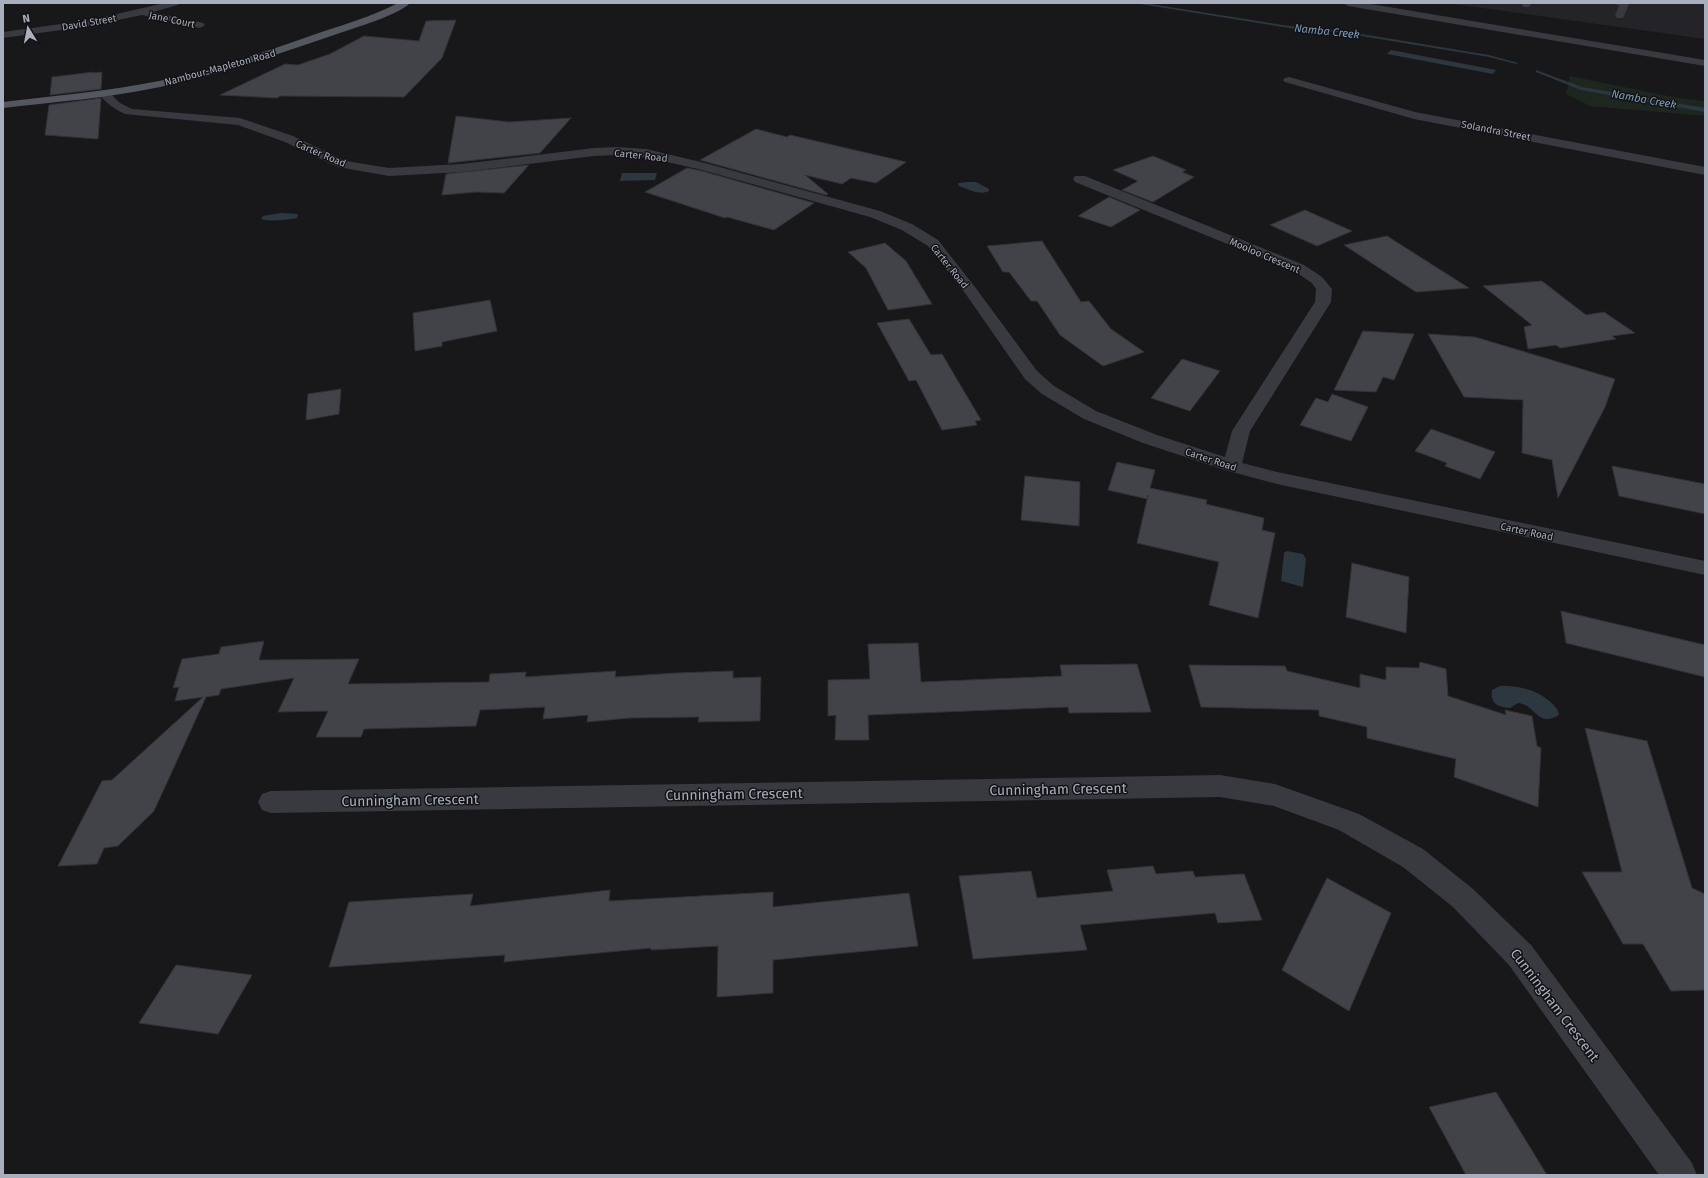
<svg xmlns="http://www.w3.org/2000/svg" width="1708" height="1178" font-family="'Fira Sans',sans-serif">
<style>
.built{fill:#242428}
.green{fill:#1d261f}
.water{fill:#2c3740}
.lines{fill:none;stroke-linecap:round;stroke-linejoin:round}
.stream{fill:#2c3740;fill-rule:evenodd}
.building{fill:#424348;stroke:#323237}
.minor{fill:#393a40;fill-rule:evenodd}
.major{fill:#54575f;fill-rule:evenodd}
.labels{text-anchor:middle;stroke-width:3;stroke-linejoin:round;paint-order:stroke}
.far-street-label{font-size:10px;fill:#a9aebc;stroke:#131316}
.far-water-label{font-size:11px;font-style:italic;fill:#7d9cba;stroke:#131316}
.near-street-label{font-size:14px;fill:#a9aebc;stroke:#131316}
</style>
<rect width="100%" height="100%" fill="#18181b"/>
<!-- built -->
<polygon class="built" points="1446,3 1705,3 1705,39"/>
<!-- green -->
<polygon class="green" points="1570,76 1678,98 1705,101 1705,116 1590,106 1566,94"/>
<!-- water -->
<g class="water">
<polygon points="1391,50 1496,70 1493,74 1387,54"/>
<polygon points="622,173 657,173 655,180 620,181"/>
<path d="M967,182H976L989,189V191C980,196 968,189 959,186L958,183Z"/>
<path d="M281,213L298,214L297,218C285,220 272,222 261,219L263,216Z"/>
<polygon points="1287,551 1303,554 1306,559 1303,587 1281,581 1284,553"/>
<path d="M1500,686C1518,686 1533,688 1548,700C1553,704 1558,708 1559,715C1536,728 1537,705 1518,703L1510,708C1498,707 1490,704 1492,690Z"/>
</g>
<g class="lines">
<!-- stream -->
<g class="stream">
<polygon points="1134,3 1144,3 1289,26 1337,30 1489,55 1518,63 1516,64 1489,57 1337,32 1289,28"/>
<polygon points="1536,70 1582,87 1705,108 1705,112 1581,90 1536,72"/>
</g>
</g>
<!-- building -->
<g class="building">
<polygon points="456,20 442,58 404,97 280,96 277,98 220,95 285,64 298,65 330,54 364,36 419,41 426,21"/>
<polygon points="94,72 93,73 102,72 101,89 50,95 52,77"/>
<polygon points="101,98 98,139 45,135 49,105"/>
<polygon points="456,116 509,122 571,118 540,153 448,163"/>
<polygon points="756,129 787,137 790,135 906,162 876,183 851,178 842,184 805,175 828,194 826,195 700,160"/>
<polygon points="1153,156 1186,170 1182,172 1194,177 1153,202 1122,190 1138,181 1113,170"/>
<polygon points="529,165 504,193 476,192 442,195 446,174"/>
<polygon points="687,168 702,171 814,203 774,230 727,217 725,218 645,192"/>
<polygon points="1109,197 1140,210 1111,227 1078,216"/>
<polygon points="1305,210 1352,231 1317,246 1270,225"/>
<polygon points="1387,236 1469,288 1416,292 1344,245"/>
<polygon points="1042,241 1081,302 1089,301 1111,329 1144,352 1103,366 1060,335 1037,301 1031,301 1009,272 1003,272 987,246"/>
<polygon points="885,243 906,261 932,304 888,310 866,268 848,252"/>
<polygon points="1542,281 1586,315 1604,312 1635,333 1612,336 1616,339 1560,348 1556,345 1528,349 1524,327 1532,325 1483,286"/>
<polygon points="490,300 497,331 442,342 442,346 415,351 413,313"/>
<polygon points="909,319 931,355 942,354 981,420 975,421 977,425 942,430 916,380 909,381 877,323"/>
<polygon points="1363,331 1414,334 1394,380 1383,377 1376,392 1334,390"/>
<polygon points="1428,334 1475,337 1615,379 1605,407 1558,498 1552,460 1522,453 1523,400 1464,397"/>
<polygon points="1182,359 1220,371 1190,411 1151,398"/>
<polygon points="341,389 339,414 306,420 308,394"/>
<polygon points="1332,394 1368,407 1351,441 1300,425 1316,398 1328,402"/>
<polygon points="1431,429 1495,452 1480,479 1445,466 1447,463 1415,451"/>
<polygon points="1117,462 1155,470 1150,488 1207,500 1206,504 1264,518 1262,530 1275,533 1258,618 1209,605 1219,562 1137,543 1148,495 1147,499 1108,490"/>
<polygon points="1612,466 1705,484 1705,514 1619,496"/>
<polygon points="1025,476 1080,482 1079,526 1021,520"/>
<polygon points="1352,563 1409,577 1406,633 1346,617"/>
<polygon points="1561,611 1705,645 1705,677 1566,643"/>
<polygon points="264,641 259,660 359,659 348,684 489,682 490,674 526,672 525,677 616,671 615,677 676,673 733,671 733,678 761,677 760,721 698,722 699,717 629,718 587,722 588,715 543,719 545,707 480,710 476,726 364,729 361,737 316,737 328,711 278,712 294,678 221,689 219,695 206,697 154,811 118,846 104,848 97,864 58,866 102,781 112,780 203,697 175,701 179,687 173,688 182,659 219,654 221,647"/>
<polygon points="918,643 921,682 1062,676 1060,665 1137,664 1151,712 1069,713 1068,707 868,715 869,740 835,740 836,715 828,716 828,680 870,679 868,644"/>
<polygon points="1420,662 1446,669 1448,696 1506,715 1505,710 1532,716 1537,746 1541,748 1538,807 1454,777 1456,759 1367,738 1367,727 1319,716 1319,710 1201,707 1189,665 1285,666 1287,671 1360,688 1360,674 1386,680 1386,667 1419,668"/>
<polygon points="1585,728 1647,741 1692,888 1705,894 1705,990 1671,991 1643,944 1623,944 1582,872 1622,872"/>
<polygon points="1153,866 1156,874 1193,871 1195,877 1244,874 1262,920 1218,923 1215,913 1080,925 1087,950 973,959 959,876 1031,871 1037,898 1113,891 1107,870"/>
<polygon points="1327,878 1391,913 1349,1011 1282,970"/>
<polygon points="610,890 609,901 773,892 773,907 909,893 918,946 773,960 773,993 717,997 718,946 651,950 651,948 504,962 505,955 329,967 349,902 473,894 470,906"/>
<polygon points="176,965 252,975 218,1034 139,1023"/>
<polygon points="1496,1092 1547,1175 1466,1175 1429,1107"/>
</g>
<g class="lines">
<!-- minor -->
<g class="minor">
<polygon points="165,3 180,3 178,5 153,12 203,23 205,25 200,28 142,15 90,26 3,38 3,32 90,20"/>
<polygon points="1343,3 1365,3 1705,60 1705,66 1348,6"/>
<polygon points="1522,3 1532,3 1529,7 1523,7"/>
<polygon points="1614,3 1629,4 1623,18 1617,18 1615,16 1619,6"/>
<polygon points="1289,77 1415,112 1705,167 1705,175 1414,119 1285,82 1283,80 1285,78"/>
<path d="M104,90L108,91L120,103L132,109L240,118L293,136L346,161L389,168L462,164L594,148L616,147L646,149L705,163L880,211L912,224L938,240L975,287L1037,371L1054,386L1096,411L1157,435L1225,457L1232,431L1315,302L1316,289L1312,283L1294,271L1075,182L1073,179L1075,176H1085L1304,265L1322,277L1332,289L1331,302L1250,431L1242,463L1277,472L1705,561V575L1277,484L1225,470L1143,443L1084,419L1042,394L1025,379L965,293L928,246L902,230L870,217L702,170L646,157L616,155L594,156L462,172L389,176L338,167L285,142L238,125L125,114C114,109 106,103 98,93L100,91Z"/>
<polygon points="1220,775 1275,784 1359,814 1423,849 1473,889 1531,945 1692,1163 1697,1175 1659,1175 1509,965 1453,907 1403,867 1339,830 1274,806 1220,797 271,813 262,810 258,802 262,794 271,791"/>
</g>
<!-- major -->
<path class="major" d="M398,3H410C399,15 354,28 337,34C279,54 220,74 160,87C108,98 55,102 3,108V102C55,96 108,91 159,81C212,70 263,53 313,35C342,25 371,17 398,3Z"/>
</g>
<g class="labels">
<!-- far-street labels -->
<g class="far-street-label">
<text transform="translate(172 19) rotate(12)" y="4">Jane Court</text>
<text transform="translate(89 22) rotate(-10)" y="4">David Street</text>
<text transform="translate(220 67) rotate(-15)" y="4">Nambour-Mapleton Road</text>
<text transform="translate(1496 130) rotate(11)" y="4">Solandra Street</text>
<text transform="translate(321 153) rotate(23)" y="4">Carter Road</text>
<text transform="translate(641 155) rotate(6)" y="4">Carter Road</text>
<text transform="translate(1265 255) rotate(23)" y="4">Mooloo Crescent</text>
<text transform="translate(950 266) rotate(51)" y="4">Carter Road</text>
<text transform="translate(1211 459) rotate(18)" y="4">Carter Road</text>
<text transform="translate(1527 531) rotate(12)" y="4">Carter Road</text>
</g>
<!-- far-water labels -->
<g class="far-water-label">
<text transform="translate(1327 31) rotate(6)" y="4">Namba Creek</text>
<text transform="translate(1644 99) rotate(10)" y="4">Namba Creek</text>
</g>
<!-- near-street labels -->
<g class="near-street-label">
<text transform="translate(1058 789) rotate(-1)" y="5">Cunningham Crescent</text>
<text transform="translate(734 794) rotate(-1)" y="5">Cunningham Crescent</text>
<text transform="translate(410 800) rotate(-1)" y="5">Cunningham Crescent</text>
<text transform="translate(1555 1005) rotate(53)" y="5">Cunningham Crescent</text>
</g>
</g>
<!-- border -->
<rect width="1708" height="1178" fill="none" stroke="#a9aebc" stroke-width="8"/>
<!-- north arrow -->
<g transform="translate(28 28) rotate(350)" stroke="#131316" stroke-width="3" paint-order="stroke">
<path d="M0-3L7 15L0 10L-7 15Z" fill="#a9aebc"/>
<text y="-6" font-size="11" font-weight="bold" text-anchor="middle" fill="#a9aebc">N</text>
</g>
</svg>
